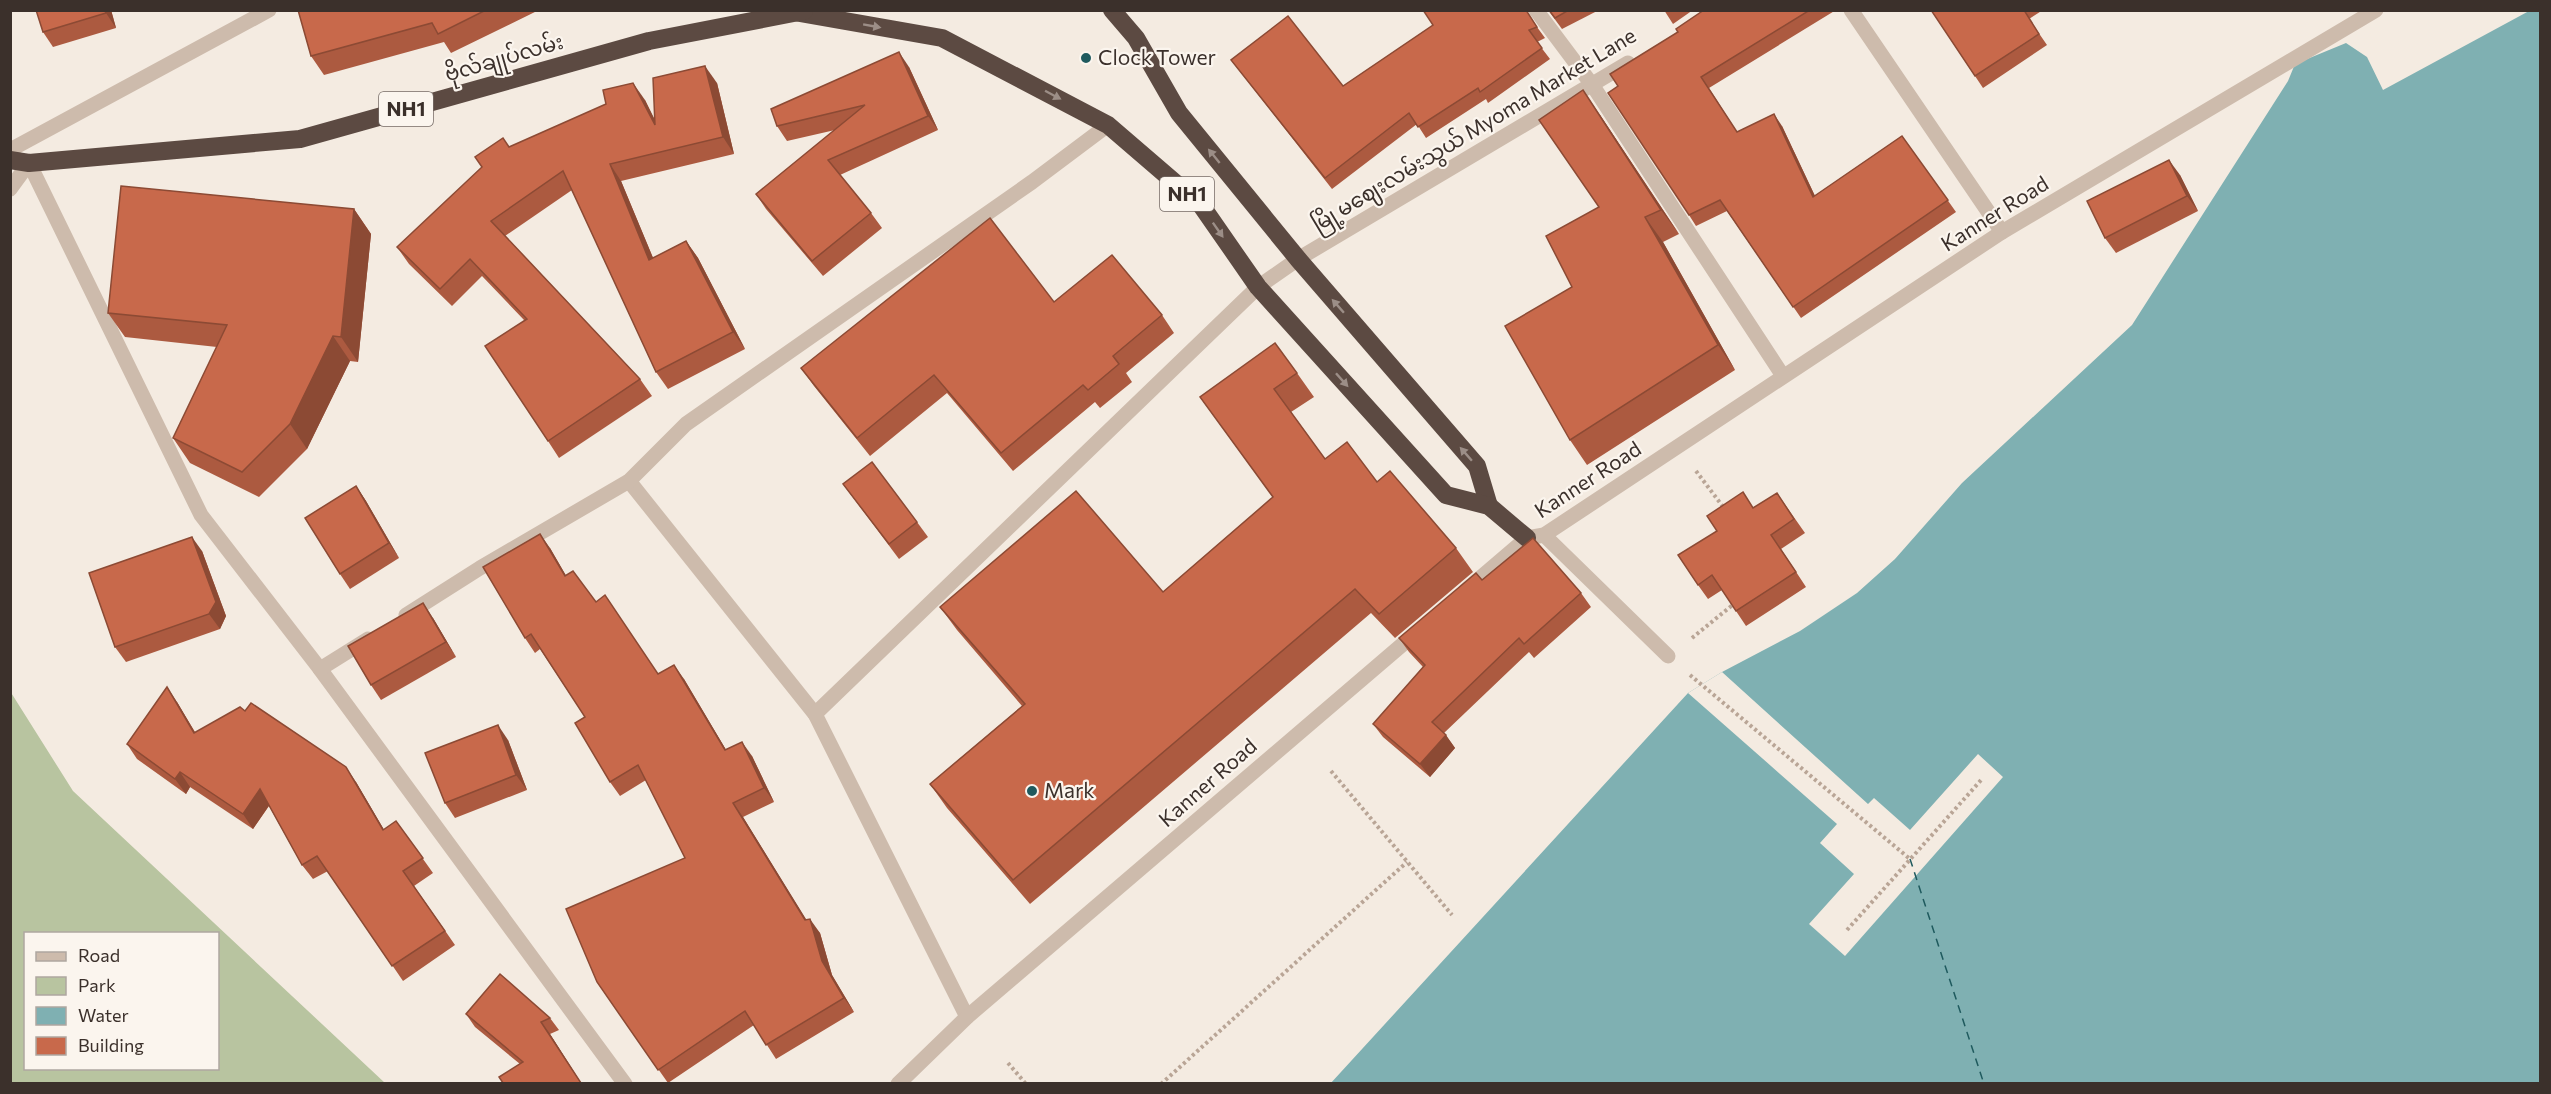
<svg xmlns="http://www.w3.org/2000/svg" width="2551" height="1094" font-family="Commissioner,'Noto Sans Myanmar',sans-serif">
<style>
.green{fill:#b8c4a0;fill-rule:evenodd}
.water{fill:#7fb0b2}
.pier{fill:#f4ebe1}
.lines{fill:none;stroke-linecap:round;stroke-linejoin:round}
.ferry{stroke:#1f5a5e;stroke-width:1.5;stroke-dasharray:8 6;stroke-linecap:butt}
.path{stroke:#b9a596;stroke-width:4;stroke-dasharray:3 3;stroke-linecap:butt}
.lane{stroke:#cdbbac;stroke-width:15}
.street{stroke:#cdbbac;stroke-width:15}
.highway{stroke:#5c4a42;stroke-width:18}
.wall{fill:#ac5a40}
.shaded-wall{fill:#8c4a34}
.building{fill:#c8694b;stroke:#8c4a34;stroke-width:1.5}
.oneway{fill:#9c8e87}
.poi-dot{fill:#1f5a5e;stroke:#fbf5ee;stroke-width:2}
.labels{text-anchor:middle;stroke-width:4.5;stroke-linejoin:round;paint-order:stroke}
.shield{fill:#fbf5ee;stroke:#756b66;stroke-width:1.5}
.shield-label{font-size:20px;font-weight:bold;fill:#3b302b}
.street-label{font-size:21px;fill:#3b302b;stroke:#fbf5ee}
.poi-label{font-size:21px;fill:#3b302b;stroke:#fbf5ee;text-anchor:start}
</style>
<rect width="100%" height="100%" fill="#f4ebe1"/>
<!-- green -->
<path class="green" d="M10,691L73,791L385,1083H11ZM26,934H218V1068H26Z"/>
<!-- water -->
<polygon class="water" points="2529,11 2540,11 2540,1083 1330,1084 1688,693 1722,672 1800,631 1857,593 1895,559 1962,483 2132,325 2288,81 2295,64 2346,43 2367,57 2383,90"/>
<!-- pier -->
<polygon class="pier" points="1722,672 1868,804 1874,798 1910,830 1978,754 2003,777 1845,956 1809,924 1854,874 1820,843 1837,824 1688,693"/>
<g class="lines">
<!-- ferry -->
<polyline class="ferry" points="1910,859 1984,1084"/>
<!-- path -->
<g class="path">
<polyline points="1696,471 1724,508"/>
<polyline points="1692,638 1735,603"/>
<polyline points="1690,675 1910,859"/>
<polyline points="1331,771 1452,915"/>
<polyline points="1847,930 1982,779"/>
<polyline points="1008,1063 1026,1084"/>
<polyline points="1161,1084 1407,862"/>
</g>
<!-- lane -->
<g class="lane">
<polyline points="10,189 29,163"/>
<polyline points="1544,535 1668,656"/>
</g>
<!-- street -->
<g class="street">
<polyline points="1536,10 1593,86 1783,376"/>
<polyline points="1851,10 2002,232"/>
<polyline points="10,150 269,10"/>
<polyline points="29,163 201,515 320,669 625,1084"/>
<polyline points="629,481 815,714 967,1017"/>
<polyline points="1465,591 1527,538 1544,535 2002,232 2376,10"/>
<polyline points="406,615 480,568 629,481 686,424 1032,182 1108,125"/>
<polyline points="320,669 368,639"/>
<polyline points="815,714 1258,287 1298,259 1628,63"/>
<polyline points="898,1084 967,1017 1417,632"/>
</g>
<!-- highway -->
<g class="highway">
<polyline points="1112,10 1136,38 1179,113 1298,259 1477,466 1489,506"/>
<polyline points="794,12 942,38 1108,125 1201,205 1258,287 1446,495 1489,506 1527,538"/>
<polyline points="10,160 29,163 300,139 649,41 804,11"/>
</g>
</g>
<!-- wall -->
<g class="wall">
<polygon points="111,10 116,28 53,47 43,32"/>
<polygon points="298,10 539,10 451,53 444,42 324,75 311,56"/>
<polygon points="1548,10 1599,10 1562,29"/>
<polygon points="1664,10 1693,10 1673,24"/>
<polygon points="1704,10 1836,10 1709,88 1737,132 1782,126 1815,196 1902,136 1956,212 1801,318 1727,211 1696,226 1689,215 1618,86 1678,32"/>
<polygon points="1931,10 2043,10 2029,19 2047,45 1983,88"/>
<polygon points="1526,12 1545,38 1537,42 1550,59 1488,103 1486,99 1426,138 1417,124 1332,189 1231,60 1343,86"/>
<polygon points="909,67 938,130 840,175 871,213 882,228 823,276 766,209 756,194 835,130 787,141 777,126"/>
<polygon points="717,83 734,154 621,181 653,258 686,241 698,258 745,349 668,389 656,372 572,190 505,236 640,379 652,396 559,458 548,441 524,320 482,276 452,306 409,264 397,247 509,147 645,100 654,119"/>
<polygon points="1600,115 1679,234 1663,242 1735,370 1587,465 1570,440 1572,287 1599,207"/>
<polygon points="2180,175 2198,211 2116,253 2105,238"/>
<polygon points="354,209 371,234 358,362 350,361 307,449 259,497 190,463 173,438 217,347 125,337 108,313"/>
<polygon points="1054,302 1162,315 1174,333 1126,373 1132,382 1100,408 1095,402 1013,471 947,393 870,456 814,386 801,368"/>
<polygon points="1297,373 1314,397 1291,412 1325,459 1377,482 1456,548 1473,572 1395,638 1371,613 1030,904 947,808 930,784 1022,706 957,630 940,607 1163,592 1273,497 1200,397"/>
<polygon points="843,484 917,522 928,537 899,559"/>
<polygon points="356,486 366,501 399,558 350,589 340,574"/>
<polygon points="1777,493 1805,533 1781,549 1806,587 1746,626 1722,590 1708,599 1698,585 1754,508"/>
<polygon points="550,548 566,576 596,602 658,674 684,679 726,750 752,756 774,802 743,817 806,920 820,933 832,975 854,1012 776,1059 754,1025 668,1083 597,982 685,858 646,780 620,796 610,782 585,717 540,649 535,653 525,638"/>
<polygon points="202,551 226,616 220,629 126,662 115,647"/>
<polygon points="1482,580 1581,593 1591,607 1534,658 1529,652 1444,733 1455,748 1430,777 1383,737 1373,724 1423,667 1409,652 1399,638"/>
<polygon points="433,618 456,657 381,700 371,685"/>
<polygon points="177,702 195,732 356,782 384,830 396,821 433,873 414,886 455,945 403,981 328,871 313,879 302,865 269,806 253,829 190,787 186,794 137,759 127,744"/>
<polygon points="508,740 527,790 455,818 445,803"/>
<polygon points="466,1014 550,1018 559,1030 550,1034 581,1083 503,1083 520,1064 475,1027"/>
</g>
<!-- shaded-wall -->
<g class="shaded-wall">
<polygon points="105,10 111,10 116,28 106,13"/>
<polygon points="899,52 909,67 938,130 928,116"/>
<polygon points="705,66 717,83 734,154 723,137"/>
<polygon points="633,83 645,100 666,142 655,125"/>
<polygon points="1583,90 1600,115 1679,234 1661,210"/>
<polygon points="1774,114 1782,126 1821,209 1813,197"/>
<polygon points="2169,160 2180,175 2198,211 2187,196"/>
<polygon points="610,164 621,181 661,277 649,260"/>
<polygon points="354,209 371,234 358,362 341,337"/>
<polygon points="1645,217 1663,242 1735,370 1718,345"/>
<polygon points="686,241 698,258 745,349 733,332"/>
<polygon points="333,336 350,361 307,449 290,424"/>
<polygon points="356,486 366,501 399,558 389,543"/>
<polygon points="540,534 550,548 575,591 565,576"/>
<polygon points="192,537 202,551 226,616 220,629 209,614"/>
<polygon points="423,603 433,618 456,657 446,642"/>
<polygon points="674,665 684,679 735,765 725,750"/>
<polygon points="167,687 177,702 204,748 194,733"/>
<polygon points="498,725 508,740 527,790 516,775"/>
<polygon points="1446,735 1455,748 1430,777 1420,764"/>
<polygon points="742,742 752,756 774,802 764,788"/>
<polygon points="346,767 356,782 393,845 383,830"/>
<polygon points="180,772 190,787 186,794 175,779"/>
<polygon points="260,789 270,804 253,829 243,814"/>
<polygon points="733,803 743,817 814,932 810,919 820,933 832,975 854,1012 844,998 822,961 805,920"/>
<polygon points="541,1022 550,1034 581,1083"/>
</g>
<!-- building -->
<g class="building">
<polygon points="36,10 105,10 106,13 43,32"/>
<polygon points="298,10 486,10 438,34 432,23 311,56"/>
<polygon points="1423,10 1526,10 1537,27 1529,30 1542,48 1480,92 1478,88 1418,127 1409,113 1325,178 1231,60 1288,16 1343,86 1433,25"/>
<polygon points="1549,10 1569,10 1555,18"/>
<polygon points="1704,10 1810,10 1701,77 1737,132 1774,114 1813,197 1902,136 1948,200 1793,307 1720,200 1689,215 1608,93 1618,86 1610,74 1678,32 1676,29"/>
<polygon points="1931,10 2024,10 2039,34 1975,76"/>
<polygon points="899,52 928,116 828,160 871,213 812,261 756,194 865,105 777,126 771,109"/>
<polygon points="705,66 723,137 610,164 649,260 686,241 733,332 656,372 563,171 491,221 640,379 548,441 485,346 527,319 470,259 440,289 397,247 482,167 475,157 503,138 509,147 606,104 603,90 633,83 655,125 653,78"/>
<polygon points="1583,90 1661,210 1645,217 1718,345 1570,440 1505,326 1572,287 1546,236 1599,207 1539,120"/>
<polygon points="2169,160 2187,196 2105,238 2087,201"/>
<polygon points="121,186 354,209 341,337 333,336 290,424 242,472 173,438 227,325 108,313"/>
<polygon points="990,218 1054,302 1112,255 1162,315 1113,356 1119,364 1088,390 1083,385 1001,453 934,375 857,438 801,368"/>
<polygon points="1275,343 1297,373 1274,389 1325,459 1347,442 1377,482 1390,471 1456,548 1379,614 1355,589 1013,880 930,784 1025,704 940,607 1076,491 1163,592 1273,497 1200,397"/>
<polygon points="872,462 917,522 889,544 843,484"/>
<polygon points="356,486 389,543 340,574 305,518"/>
<polygon points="1743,492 1753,508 1777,493 1794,519 1771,535 1796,572 1736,611 1712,575 1698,585 1678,555 1717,531 1707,516"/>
<polygon points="540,534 565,576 573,571 596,602 605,595 658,674 674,665 725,750 742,742 764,788 733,803 805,920 810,919 822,961 844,998 766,1045 745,1011 658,1070 597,982 566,909 685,858 638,765 610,782 575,723 585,717 531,634 525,638 483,567"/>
<polygon points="192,537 216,602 209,614 115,647 89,573"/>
<polygon points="1533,538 1581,593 1524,644 1519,638 1432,722 1446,735 1420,764 1373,724 1425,665 1399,638 1476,573 1482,580"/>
<polygon points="423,603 446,642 371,685 348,646"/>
<polygon points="167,687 194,733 240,707 245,711 251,703 346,767 383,830 396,821 423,858 403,871 445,931 392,966 317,856 302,865 260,789 243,814 180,772 175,779 127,744"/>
<polygon points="498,725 516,775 445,803 425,753"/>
<polygon points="500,974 550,1018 541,1022 581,1083 503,1083 499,1077 523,1062 466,1014"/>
</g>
<!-- one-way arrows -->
<defs><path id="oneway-solid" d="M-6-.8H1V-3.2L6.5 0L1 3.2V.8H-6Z" transform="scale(1.5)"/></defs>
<g class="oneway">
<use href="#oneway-solid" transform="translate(872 26) rotate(10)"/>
<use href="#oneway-solid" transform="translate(1053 95) rotate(28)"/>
<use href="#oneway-solid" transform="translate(1214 156) rotate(-129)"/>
<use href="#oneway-solid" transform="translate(1218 230) rotate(55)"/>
<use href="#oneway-solid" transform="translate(1338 306) rotate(-131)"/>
<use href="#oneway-solid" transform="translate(1342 380) rotate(48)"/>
<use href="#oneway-solid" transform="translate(1466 454) rotate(-131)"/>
</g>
<!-- markers -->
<g class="poi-dot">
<circle cx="1086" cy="58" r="6"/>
<circle cx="1032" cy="791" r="6"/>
</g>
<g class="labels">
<!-- shield labels -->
<g class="shield">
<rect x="379" y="92" width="54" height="34" rx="4.5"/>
<rect x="1160" y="177" width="54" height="34" rx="4.5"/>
</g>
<g class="shield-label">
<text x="406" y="116">NH1</text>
<text x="1187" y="201">NH1</text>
</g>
<!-- street labels -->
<g class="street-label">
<text transform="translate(504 58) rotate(-16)" y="7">ဗိုလ်ချုပ်လမ်း</text>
<text transform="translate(1474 130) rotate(-31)" y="7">မြို့မဈေးလမ်းသွယ် Myoma Market Lane</text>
<text transform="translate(1995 214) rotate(-32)" y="7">Kanner Road</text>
<text transform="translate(1588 480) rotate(-33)" y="7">Kanner Road</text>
<text transform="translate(1208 783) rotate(-41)" y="7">Kanner Road</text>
</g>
<!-- poi labels -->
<g class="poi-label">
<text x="1098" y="65">Clock Tower</text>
<text x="1044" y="798">Mark</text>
</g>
</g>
<!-- border -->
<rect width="2551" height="1094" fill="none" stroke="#3b302b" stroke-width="24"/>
<!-- legend -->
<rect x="24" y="932" width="195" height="138" fill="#fbf5ee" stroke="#aea6a0" stroke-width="1.5"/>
<rect x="36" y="952" width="30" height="9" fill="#cdbbac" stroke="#aea6a0" stroke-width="1.5"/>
<text x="78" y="962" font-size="18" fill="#3b302b">Road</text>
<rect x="36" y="977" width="30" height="18" fill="#b8c4a0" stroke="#aea6a0" stroke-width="1.5"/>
<text x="78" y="992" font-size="18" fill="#3b302b">Park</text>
<rect x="36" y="1007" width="30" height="18" fill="#7fb0b2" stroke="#aea6a0" stroke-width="1.5"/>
<text x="78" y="1022" font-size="18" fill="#3b302b">Water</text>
<rect x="36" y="1037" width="30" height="18" fill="#c8694b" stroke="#aea6a0" stroke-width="1.5"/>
<text x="78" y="1052" font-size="18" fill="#3b302b">Building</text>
</svg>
